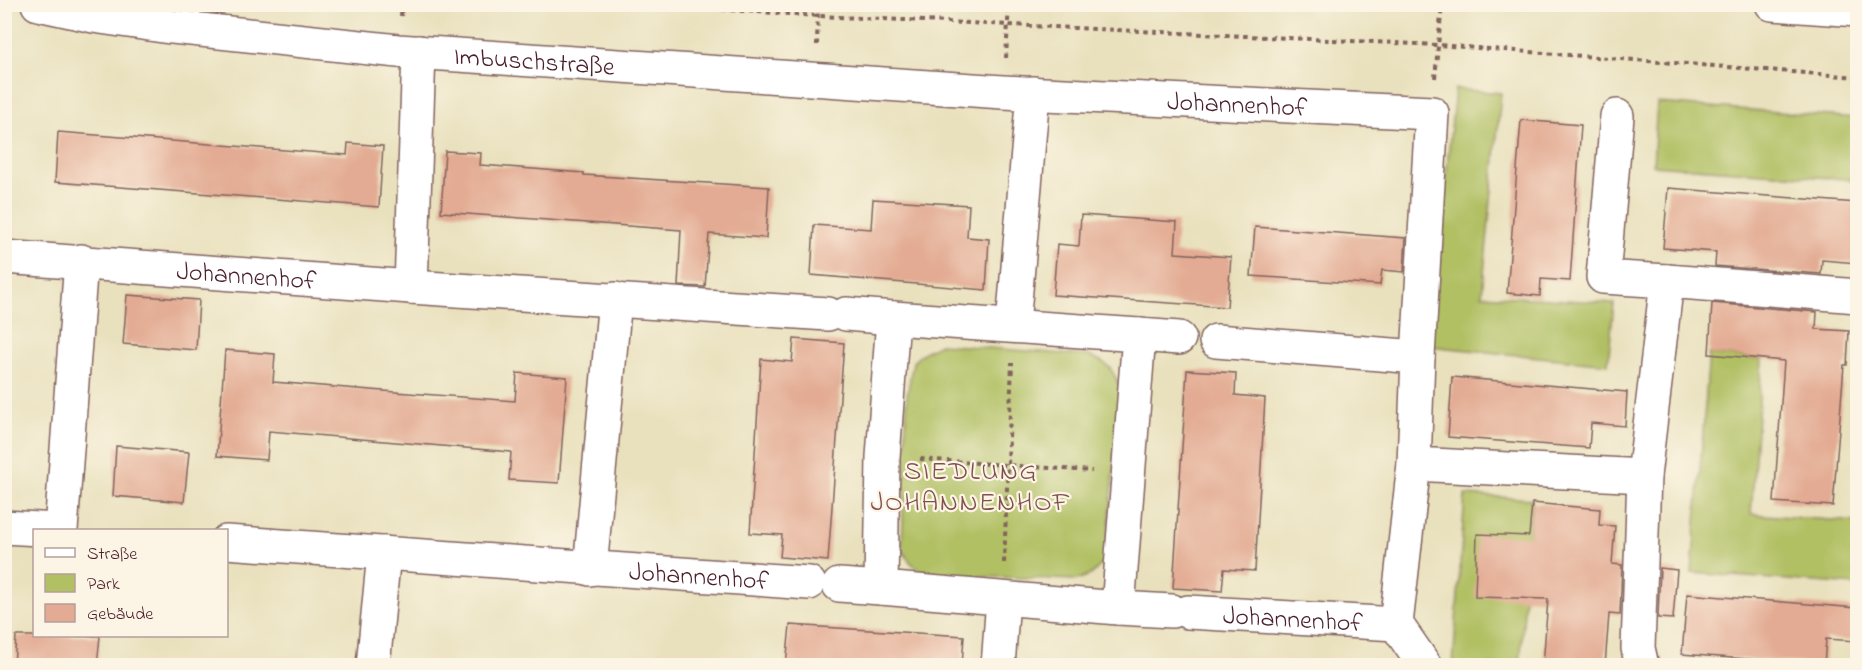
<svg xmlns="http://www.w3.org/2000/svg" width="1862" height="670" font-family="'Indie Flower',sans-serif">
<style>
.green{fill:#b1c063;stroke:#7e7047;stroke-width:1.5}
.building{fill:#e3ab93}
.lines{fill:none;stroke-linecap:round;stroke-linejoin:round}
.minor-casing{stroke:#82635e;stroke-width:36}
.path{stroke:#82635e;stroke-width:4;stroke-dasharray:4.5 4.5;stroke-linecap:butt}
.minor{stroke:#fff;stroke-width:33}
.labels{text-anchor:middle;stroke-width:4.5;stroke-linejoin:round;paint-order:stroke}
.street-label{font-size:26px;fill:#4a1f2b;stroke:#fcf5e5}
.neighbourhood-label{font-size:27px;letter-spacing:1.5px;fill:#80504f;stroke:#fcf5e5}
</style>
<rect width="100%" height="100%" fill="#fcf5e5"/>
<filter id="ink" filterUnits="userSpaceOnUse"><feTurbulence type="fractalNoise" baseFrequency=".0167" numOctaves="2"/><feDisplacementMap in="SourceGraphic" scale="12" xChannelSelector="R" yChannelSelector="G"/><feConvolveMatrix kernelMatrix="1 2 1 2 8 2 1 2 1" color-interpolation-filters="sRGB"/></filter>
<filter id="wash" filterUnits="userSpaceOnUse"><feTurbulence type="fractalNoise" baseFrequency=".008" numOctaves="4" result="noise"/><feDisplacementMap in="SourceGraphic" scale="24" xChannelSelector="R" yChannelSelector="G"/><feGaussianBlur stdDeviation="1.35" result="paint"/><feColorMatrix in="noise" values="0 0 0 0 0 0 0 0 0 0 0 0 0 0 0 0 0 1.4 0 .05"/><feComposite in="paint" operator="in"/></filter>
<g filter="url(#wash)">
<rect width="100%" height="100%" fill="#e9e1be"/>
<!-- green -->
<g class="green">
<polygon points="1455,89 1501,93 1482,295 1614,303 1608,364 1429,346"/>
<polygon points="1657,103 1857,118 1857,180 1653,165"/>
<path d="M940,344L1089,356C1110,363 1113,370 1121,390L1106,559L1092,574L1077,580L944,575C921,573 914,570 902,550L907,396L913,362L924,352Z"/>
<polygon points="1709,354 1762,359 1751,514 1857,522 1857,585 1692,573"/>
<polygon points="1465,495 1532,499 1520,665 1453,666"/>
</g>
<g id="blocks">
<!-- building -->
<g class="building">
<polygon points="1521,120 1581,125 1570,281 1541,279 1540,296 1507,293"/>
<polygon points="58,132 347,155 348,143 383,146 379,207 55,182"/>
<polygon points="445,151 481,153 480,165 584,173 584,175 769,187 766,238 709,234 705,287 678,286 681,230 441,212"/>
<polygon points="1668,188 1857,203 1857,263 1822,260 1821,274 1715,266 1716,252 1663,248"/>
<polygon points="873,199 969,205 967,237 989,239 986,290 811,275 814,225 871,229"/>
<polygon points="1081,215 1177,222 1175,253 1231,257 1227,307 1053,295 1057,244 1079,246"/>
<polygon points="1255,227 1406,238 1404,272 1382,270 1380,285 1251,276"/>
<polygon points="127,295 199,300 196,350 123,344"/>
<polygon points="1712,303 1817,312 1816,329 1849,331 1847,365 1844,365 1833,506 1774,502 1784,361 1709,354"/>
<polygon points="794,339 844,343 828,561 780,557 782,535 750,533 761,359 792,362"/>
<polygon points="225,350 275,354 273,382 408,393 515,401 517,373 567,377 559,483 509,480 511,452 269,431 267,460 217,456"/>
<polygon points="1187,370 1236,373 1235,395 1265,398 1255,571 1224,569 1222,591 1173,588"/>
<polygon points="1452,377 1627,392 1625,426 1591,423 1589,448 1448,437"/>
<polygon points="116,446 189,452 184,502 113,496"/>
<polygon points="1532,503 1600,509 1599,525 1615,526 1612,564 1622,565 1620,615 1609,614 1605,666 1543,666 1548,599 1475,597 1477,534 1529,536"/>
<polygon points="1660,568 1677,570 1673,619 1658,618"/>
<polygon points="1687,594 1857,608 1857,641 1826,639 1824,665 1682,654"/>
<polygon points="790,625 964,636 962,666 786,666"/>
<polygon points="16,636 100,636 97,666 14,666"/>
</g>
</g>
</g>
<g filter="url(#ink)">
<use href="#blocks" fill-opacity="0" stroke="#82635e" stroke-width="1.5"/>
<g class="lines">
<defs>
<g id="minor">
<path id="s1" d="M38,4L93,16L163,26L398,51L1003,92L1432,113L1418,357"/>
<polyline points="1772,4 1858,10"/>
<polyline points="1617,116 1603,277 1667,281"/>
<path id="s2" d="M4,257L411,287L828,314"/>
<polyline points="411,287 419,52"/>
<polyline points="846,314 893,318"/>
<polygon points="893,318 1139,335 1118,608 881,588 883,457"/>
<polyline points="1013,325 1033,93"/>
<polyline points="1139,335 1179,338"/>
<polyline points="1216,341 1418,357 1414,464 1396,624 1425,666"/>
<polyline points="1414,464 1644,476"/>
<polyline points="4,527 57,530"/>
<polyline points="61,530 81,261"/>
<path id="s3" d="M226,542L809,583"/>
<polyline points="590,569 615,299"/>
<polyline points="839,585 881,588"/>
<polyline points="1118,608 1172,611"/>
<path id="s4" d="M1188,612L1396,624"/>
<polyline points="373,666 384,553"/>
<polyline points="998,666 1003,599"/>
<polyline points="1642,666 1638,648 1644,476 1667,281 1858,296"/>
</g>
</defs>
<!-- minor casing -->
<use href="#minor" class="minor-casing"/>
<!-- path -->
<g class="path">
<polyline points="641,4 818,16 1438,45 1858,77"/>
<polyline points="401,16 402,4"/>
<polyline points="817,45 818,4"/>
<polyline points="1006,58 1009,4"/>
<polyline points="1435,78 1442,4"/>
<polyline points="920,459 1092,471"/>
<polyline points="1853,505 1858,452"/>
<polyline points="1004,563 1012,363"/>
</g>
<!-- minor -->
<use href="#minor" class="minor"/>
</g>
</g>
<g class="labels">
<!-- street labels -->
<g class="street-label">
<text dy="9" stroke="none"><textPath href="#s1" startOffset="500">Imbuschstraße</textPath></text>
<text dy="9" stroke="none"><textPath href="#s1" startOffset="1204">Johannenhof</textPath></text>
<text dy="9" stroke="none"><textPath href="#s2" startOffset="243">Johannenhof</textPath></text>
<text dy="9" stroke="none"><textPath href="#s3" startOffset="474">Johannenhof</textPath></text>
<text dy="9" stroke="none"><textPath href="#s4" startOffset="105">Johannenhof</textPath></text>
</g>
<!-- neighbourhood labels -->
<g class="neighbourhood-label">
<text x="971" y="479">SIEDLUNG<tspan x="971" dy="31">JOHANNENHOF</tspan></text>
</g>
</g>
<!-- margin -->
<rect width="1862" height="670" fill="none" stroke="#fcf5e5" stroke-width="24"/>
<!-- legend -->
<rect x="33" y="529" width="195" height="108" fill="#fcf5e5" stroke="#b59f9b" stroke-width="1.5"/>
<rect x="45" y="548" width="30" height="9" fill="#ffffff" stroke="#b59f9b" stroke-width="1.5"/>
<text x="87" y="559" font-size="18" fill="#4a1f2b">Straße</text>
<rect x="45" y="574" width="30" height="18" fill="#b1c063" stroke="#b59f9b" stroke-width="1.5"/>
<text x="87" y="589" font-size="18" fill="#4a1f2b">Park</text>
<rect x="45" y="604" width="30" height="18" fill="#e3ab93" stroke="#b59f9b" stroke-width="1.5"/>
<text x="87" y="619" font-size="18" fill="#4a1f2b">Gebäude</text>
</svg>
